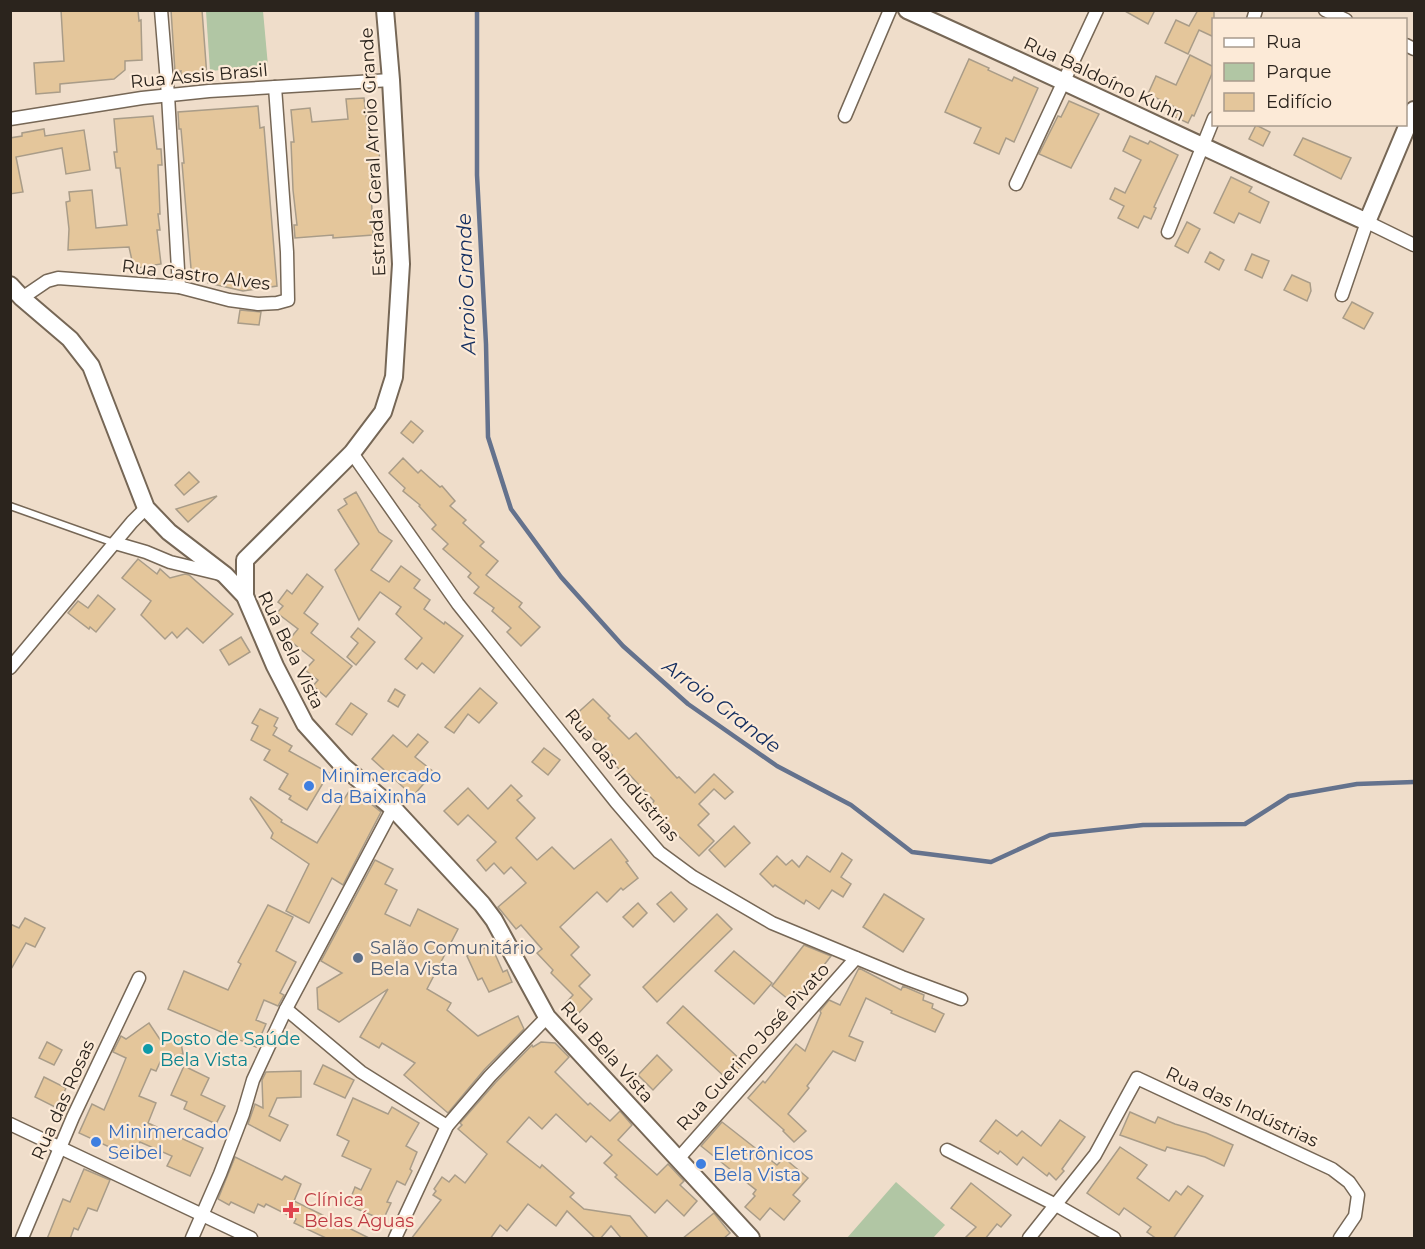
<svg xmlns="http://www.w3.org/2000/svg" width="1425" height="1249" font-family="Montserrat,sans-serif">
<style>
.green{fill:#b1c6a4}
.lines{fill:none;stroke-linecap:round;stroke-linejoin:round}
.stream{stroke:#64728d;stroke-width:4.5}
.building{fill:#e4c69b;stroke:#a99c88;stroke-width:1.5}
.lane-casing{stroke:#766756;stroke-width:9}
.street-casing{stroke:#766756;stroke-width:15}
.secondary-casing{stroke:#766756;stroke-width:20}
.lane{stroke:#fff;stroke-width:6}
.street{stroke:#fff;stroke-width:12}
.secondary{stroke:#fff;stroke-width:16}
.shop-dot{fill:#3f7fe0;stroke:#fcead7;stroke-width:2}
.service-dot{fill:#5c6f8a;stroke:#fcead7;stroke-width:2}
.culture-dot{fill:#0f9aa8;stroke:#fcead7;stroke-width:2}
.health-dot{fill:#e0444e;stroke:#fcead7;stroke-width:2}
.labels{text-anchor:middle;stroke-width:4.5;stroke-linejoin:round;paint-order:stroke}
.street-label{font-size:18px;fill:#2b241d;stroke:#fcead7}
.shop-label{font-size:18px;fill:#366cbe;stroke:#fcead7;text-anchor:start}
.service-label{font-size:18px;fill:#4e5e75;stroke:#fcead7;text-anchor:start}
.culture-label{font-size:18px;fill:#0d838f;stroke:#fcead7;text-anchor:start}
.health-label{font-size:18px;fill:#be3a42;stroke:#fcead7;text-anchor:start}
.water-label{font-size:20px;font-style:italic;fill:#112c5f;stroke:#fcead7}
</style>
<rect width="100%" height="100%" fill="#efddca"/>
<!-- green -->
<g class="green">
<polygon points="206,11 263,11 268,66 210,71"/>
<polygon points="896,1182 945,1225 933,1238 847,1238"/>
</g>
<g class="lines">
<!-- stream -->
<polyline class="stream" points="477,10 477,175 486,344 488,437 511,509 561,577 623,646 688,704 777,766 851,805 912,852 991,862 1050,835 1143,825 1245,824 1289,796 1357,784 1414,782"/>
</g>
<!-- building -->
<g class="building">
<polygon points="61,10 138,10 139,21 141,20 142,60 125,61 125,70 114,79 60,84 60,92 36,94 34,63 64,61"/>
<polygon points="171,10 202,10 207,77 181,79 181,71 175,72"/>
<polygon points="1123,10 1155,10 1148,24"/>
<polygon points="1198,10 1214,10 1214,37 1199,30 1188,54 1165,43 1176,20 1189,26"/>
<polygon points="1190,55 1214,67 1214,69 1194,116 1192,115 1188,123 1175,117 1179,109 1148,94 1156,76 1176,85"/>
<polygon points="969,59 989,68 988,70 1012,81 1014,77 1038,88 1014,142 1006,138 999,154 974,143 981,128 945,112"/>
<polygon points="364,98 370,151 379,150 380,166 370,166 373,235 333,238 333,235 295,238 294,225 297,225 293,190 291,142 294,142 291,110 310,108 312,122 348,119 346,99"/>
<polygon points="1069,101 1099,114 1071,168 1039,154 1058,116 1061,117"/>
<polygon points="258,106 260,128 264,127 277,286 243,291 208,283 208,278 192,280 182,163 184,163 181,129 179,129 178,112"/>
<polygon points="153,116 157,149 161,149 162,165 158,165 160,214 158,214 160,230 157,230 161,264 137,268 133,265 129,247 68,250 69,229 66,202 70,201 69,192 92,190 96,228 127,225 120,168 116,168 114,152 117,152 114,119"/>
<polygon points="1256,125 1270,132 1263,146 1249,139"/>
<polygon points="44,129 45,136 84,130 90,170 66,174 62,148 16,157 23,192 10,194 10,138 22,136 22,133"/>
<polygon points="1130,136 1148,144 1150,141 1178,155 1154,207 1156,208 1151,219 1144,216 1138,228 1118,218 1124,206 1110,199 1115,188 1125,193 1141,160 1123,151"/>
<polygon points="1303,138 1351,158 1341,179 1294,155"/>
<polygon points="1231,177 1252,187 1249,192 1269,202 1260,223 1239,213 1234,223 1214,213"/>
<polygon points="1187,222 1200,229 1188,253 1175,246"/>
<polygon points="1210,252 1224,260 1219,270 1205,262"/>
<polygon points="1252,254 1269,261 1262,278 1245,270"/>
<polygon points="1292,275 1310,283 1311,291 1307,301 1284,290"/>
<polygon points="1352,302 1373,313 1364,329 1343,318"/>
<polygon points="240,310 261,312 259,325 238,323"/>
<polygon points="411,421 423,431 413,443 401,433"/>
<polygon points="403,458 418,473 421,470 440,487 442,486 455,501 450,506 466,520 463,523 484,542 480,546 498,561 486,575 522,603 519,607 540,627 521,646 507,632 511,628 492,611 494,608 474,593 479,587 468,577 471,573 443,549 448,544 432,529 436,525 419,506 420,505 403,491 405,488 389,473"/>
<polygon points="189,472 199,482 184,495 175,485"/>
<polygon points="356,492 379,532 392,541 371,570 389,582 401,566 420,580 414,588 430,600 424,609 444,624 445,622 463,636 434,673 422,663 417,669 405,659 422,638 396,614 401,607 380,592 359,620 335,570 359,544 338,510 347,504 344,499"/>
<polygon points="217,496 188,522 176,509"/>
<polygon points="138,559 157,574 160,569 170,578 185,574 189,575 233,614 203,643 187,628 177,638 172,632 165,639 141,615 151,601 122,578"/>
<polygon points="307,574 323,587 304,613 318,624 311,633 352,666 326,697 313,686 318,680 305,670 314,660 289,640 298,629 277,613 283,606 278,602 287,590 292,594"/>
<polygon points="98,595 115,609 96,632 90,627 89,629 68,613 78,601 88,608"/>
<polygon points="358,628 375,642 356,665 347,657 358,643 351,637"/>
<polygon points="241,637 250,652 229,665 220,650"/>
<polygon points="480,688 497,703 479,723 468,714 454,733 445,727"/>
<polygon points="395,689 405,695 398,707 388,701"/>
<polygon points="593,699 610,716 608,718 629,739 636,733 677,778 679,777 695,793 714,774 733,792 725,799 714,789 699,804 709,814 698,825 714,841 699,856 665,823 667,821 651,805 654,801 629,774 626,777 609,758 612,755 572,718"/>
<polygon points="351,703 367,714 352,735 336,724"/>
<polygon points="260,709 278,718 274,726 277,728 273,735 292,746 289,751 329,773 307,810 289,799 291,796 279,789 288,774 264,760 270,750 251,740 258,726 252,723"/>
<polygon points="418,734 428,742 415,757 434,772 413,796 372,759 393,735 407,747"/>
<polygon points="544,748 560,760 548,775 532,762"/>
<polygon points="511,785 522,796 517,800 535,818 516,838 537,860 552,847 574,869 611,839 628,861 626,862 638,878 623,890 621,888 607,902 597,892 560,927 579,947 571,955 590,975 579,986 592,999 576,1016 564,1005 573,995 551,973 553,970 537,953 542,949 521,925 516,929 498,907 526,883 511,867 504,874 494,863 486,871 477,860 496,842 468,815 458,825 444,811 468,788 488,809"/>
<polygon points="351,788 381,812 343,885 332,878 309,923 286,911 309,864 271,838 273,833 250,799 251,797 282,820 281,822 317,843"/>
<polygon points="734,826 750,843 725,867 709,850"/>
<polygon points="842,853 852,860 841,877 851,884 843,897 832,890 819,909 806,900 804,904 775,885 773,887 760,874 777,856 786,865 792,860 799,867 807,856 830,872"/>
<polygon points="375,860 393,869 385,884 397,890 385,914 410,926 418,909 458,929 427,989 451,1003 447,1010 478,1036 518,1016 524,1029 484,1070 448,1113 404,1075 415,1063 382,1043 379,1048 360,1037 388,989 339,1022 318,1009 317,988 342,973 321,961"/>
<polygon points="671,892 687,909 674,922 657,904"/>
<polygon points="884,894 924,919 903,952 863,927"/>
<polygon points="638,903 647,913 633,927 623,917"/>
<polygon points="268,905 293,917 276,951 296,962 280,993 284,995 278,1006 264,1000 256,1020 266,1024 256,1047 168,1009 184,971 228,990 241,964 238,962"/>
<polygon points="717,914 732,929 657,1002 643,987"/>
<polygon points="25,918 45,928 35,947 26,943 10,971 10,924 19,928"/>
<polygon points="491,945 503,972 507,970 512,982 489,992 482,978 478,980 467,956"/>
<polygon points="804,945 831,956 794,1004 772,986"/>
<polygon points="734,951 772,983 754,1004 715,971"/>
<polygon points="859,968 901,990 903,986 924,995 923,1000 933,1004 932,1008 944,1014 935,1032 891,1013 892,1011 866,998 849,1036 863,1042 855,1061 833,1051 807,1086 809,1088 788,1114 806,1131 794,1142 783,1131 784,1130 748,1098 763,1081 765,1083 796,1044 805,1051 821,1013 820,1011 829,1000 840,1005"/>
<polygon points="683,1006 744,1063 728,1080 667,1023"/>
<polygon points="149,1023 161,1041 180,1037 183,1054 162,1058 156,1071 151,1069 139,1096 156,1103 148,1123 203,1148 190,1176 167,1166 172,1156 140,1142 133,1158 79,1133 92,1104 104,1110 119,1075 126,1058 113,1052 121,1036 126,1039"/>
<polygon points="47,1042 62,1050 54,1065 39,1058"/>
<polygon points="541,1042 555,1043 569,1057 555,1072 588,1105 590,1103 610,1121 620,1111 632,1125 618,1140 657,1175 668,1164 684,1181 680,1185 697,1201 684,1216 667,1200 655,1213 615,1177 617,1175 604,1163 612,1155 591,1136 586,1142 556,1114 542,1129 529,1117 507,1142 540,1168 542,1165 574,1193 570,1197 584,1209 630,1216 649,1239 622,1239 611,1226 600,1239 596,1239 567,1211 556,1226 528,1204 507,1231 500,1225 490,1239 411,1239 441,1200 433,1195 436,1191 434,1189 442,1177 449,1182 455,1175 465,1183 487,1154 458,1129 462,1125 460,1123 496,1082 532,1045 533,1047"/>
<polygon points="657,1055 672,1070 653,1090 638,1075"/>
<polygon points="323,1065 354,1080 345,1098 314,1084"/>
<polygon points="184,1066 209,1078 201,1095 225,1106 216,1124 184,1109 187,1102 171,1095"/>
<polygon points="301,1071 301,1097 277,1098 269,1116 288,1125 280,1141 248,1124 255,1104 263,1108 262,1080 266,1072"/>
<polygon points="44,1077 66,1088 57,1108 35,1097"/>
<polygon points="353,1098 388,1114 392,1107 419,1123 406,1146 417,1152 410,1169 412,1171 405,1185 397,1181 387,1202 391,1203 383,1220 348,1205 355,1187 361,1190 371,1169 342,1156 349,1141 337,1135"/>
<polygon points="1130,1112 1155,1123 1158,1117 1175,1124 1206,1133 1233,1145 1224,1166 1205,1157 1167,1147 1165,1151 1120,1135"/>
<polygon points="996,1120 1017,1136 1022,1131 1041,1146 1060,1120 1085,1137 1062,1169 1064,1171 1056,1180 1049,1173 1047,1176 1023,1157 1017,1165 1000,1151 998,1154 980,1141"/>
<polygon points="722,1122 777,1165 784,1158 808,1178 793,1195 800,1201 784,1220 770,1208 760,1220 745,1207 755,1196 753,1194 756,1190 701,1146"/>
<polygon points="1120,1147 1147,1165 1137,1178 1169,1201 1176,1191 1181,1195 1188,1186 1203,1196 1173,1239 1157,1239 1147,1232 1151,1227 1124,1208 1119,1215 1087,1193"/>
<polygon points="235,1157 282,1180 285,1176 301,1184 294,1201 371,1239 328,1239 294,1223 296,1219 266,1204 264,1207 258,1204 254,1213 231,1202 229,1205 218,1199"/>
<polygon points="84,1169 110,1180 97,1211 88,1208 78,1230 74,1228 70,1239 47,1239 63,1199 70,1202"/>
<polygon points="971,1183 1011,1215 1001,1227 997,1224 985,1239 964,1239 976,1227 951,1208"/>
<polygon points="714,1213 730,1233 723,1239 682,1239"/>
</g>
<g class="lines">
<defs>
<polyline id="lane" points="10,506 114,543"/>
<g id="street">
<polyline points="161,10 168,95 179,287"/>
<polyline points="1325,10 1346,20"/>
<polyline points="1253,20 1256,10"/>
<polyline points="1406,45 1414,49"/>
<polyline points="845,116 890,10"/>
<polyline points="10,119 142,98 209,91 391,80"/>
<polyline points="1016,184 1097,10"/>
<polyline points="1168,232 1214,118"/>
<polyline points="1342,295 1367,222 1414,245"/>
<polyline points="22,298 47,281 58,278 179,287 229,300 258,304 277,303 288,300 287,252 275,87"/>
<polyline points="352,453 458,604 616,802 659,852 693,877 772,923 902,977 961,999"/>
<polyline points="115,543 146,552 170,562 220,574"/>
<polyline points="10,668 132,522 146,508"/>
<polyline points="286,1009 361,1072 447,1126"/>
<polyline points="10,1124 251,1238"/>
<polyline points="947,1150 1056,1205 1114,1238"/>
<polyline points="678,1159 856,958"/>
<polyline points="22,1238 73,1117 139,978"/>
<polyline points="192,1238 220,1174 243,1114 253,1080 286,1009 393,808"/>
<polyline points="395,1238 447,1126 490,1076 547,1017"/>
<polyline points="1029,1238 1095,1155 1137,1078 1332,1169 1349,1182 1358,1195 1355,1216 1340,1238"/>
</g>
<g id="secondary">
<path d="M907,10C1061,79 1213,152 1367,222L1414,110"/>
<polyline points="10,285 22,298 70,339 91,366 146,508 169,532 225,575 245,596 275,666 305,724 344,767 393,808 482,904 494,920 547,1017 751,1238"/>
<polyline points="245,596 245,560 352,453 383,412 394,377 401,264 391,80 385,10"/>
</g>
</defs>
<!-- lane casing -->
<use href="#lane" class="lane-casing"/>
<!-- street casing -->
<use href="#street" class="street-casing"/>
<!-- secondary casing -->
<use href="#secondary" class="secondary-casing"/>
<!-- lane -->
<use href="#lane" class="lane"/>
<!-- street -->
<use href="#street" class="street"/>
<!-- secondary -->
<use href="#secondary" class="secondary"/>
</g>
<!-- markers -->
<g class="shop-dot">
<circle cx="309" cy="786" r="6"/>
<circle cx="96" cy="1142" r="6"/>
<circle cx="701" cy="1164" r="6"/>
</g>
<circle class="service-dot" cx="358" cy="958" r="6"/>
<circle class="culture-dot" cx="148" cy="1049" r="6"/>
<path class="health-dot" d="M288 1201h6v6h6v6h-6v6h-6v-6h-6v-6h6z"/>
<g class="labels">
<!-- street labels -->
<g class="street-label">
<text transform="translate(199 76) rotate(-5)" y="6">Rua Assis Brasil</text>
<text transform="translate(1104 79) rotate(25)" y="6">Rua Baldoíno Kuhn</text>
<text transform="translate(373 152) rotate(-93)" y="6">Estrada Geral Arroio Grande</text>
<text transform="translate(196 275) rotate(7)" y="6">Rua Castro Alves</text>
<text transform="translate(291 650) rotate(64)" y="6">Rua Bela Vista</text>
<text transform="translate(622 775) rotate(50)" y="6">Rua das Indústrias</text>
<text transform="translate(753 1047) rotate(-48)" y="6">Rua Guerino José Pivato</text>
<text transform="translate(607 1052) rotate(48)" y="6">Rua Bela Vista</text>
<text transform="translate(63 1100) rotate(-66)" y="6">Rua das Rosas</text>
<text transform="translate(1242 1107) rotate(25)" y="6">Rua das Indústrias</text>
</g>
<!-- shop labels -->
<g class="shop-label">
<text x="321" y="782">Minimercado<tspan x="321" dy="21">da Baixinha</tspan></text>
<text x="108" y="1138">Minimercado<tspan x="108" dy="21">Seibel</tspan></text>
<text x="713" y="1160">Eletrônicos<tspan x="713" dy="21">Bela Vista</tspan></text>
</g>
<!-- service labels -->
<g class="service-label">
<text x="370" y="954">Salão Comunitário<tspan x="370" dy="21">Bela Vista</tspan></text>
</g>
<!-- culture labels -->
<g class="culture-label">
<text x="160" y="1045">Posto de Saúde<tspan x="160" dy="21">Bela Vista</tspan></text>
</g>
<!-- health labels -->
<g class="health-label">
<text x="304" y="1206">Clínica<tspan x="304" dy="21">Belas Águas</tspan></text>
</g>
<!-- water labels -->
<g class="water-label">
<text transform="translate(466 284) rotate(-92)" y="7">Arroio Grande</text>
<text transform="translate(722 706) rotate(37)" y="7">Arroio Grande</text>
</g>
</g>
<!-- border -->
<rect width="1425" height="1249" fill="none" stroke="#2b241d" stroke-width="24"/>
<!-- legend -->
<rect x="1212" y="18" width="195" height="108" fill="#fcead7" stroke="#a89b8d" stroke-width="1.5"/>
<rect x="1224" y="38" width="30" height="9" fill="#ffffff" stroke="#a89b8d" stroke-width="1.5"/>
<text x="1266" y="48" font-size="18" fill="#2b241d">Rua</text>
<rect x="1224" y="63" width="30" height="18" fill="#b1c6a4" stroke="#a89b8d" stroke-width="1.5"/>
<text x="1266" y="78" font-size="18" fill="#2b241d">Parque</text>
<rect x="1224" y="93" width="30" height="18" fill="#e4c69b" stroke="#a89b8d" stroke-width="1.5"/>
<text x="1266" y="108" font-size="18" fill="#2b241d">Edifício</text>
</svg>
